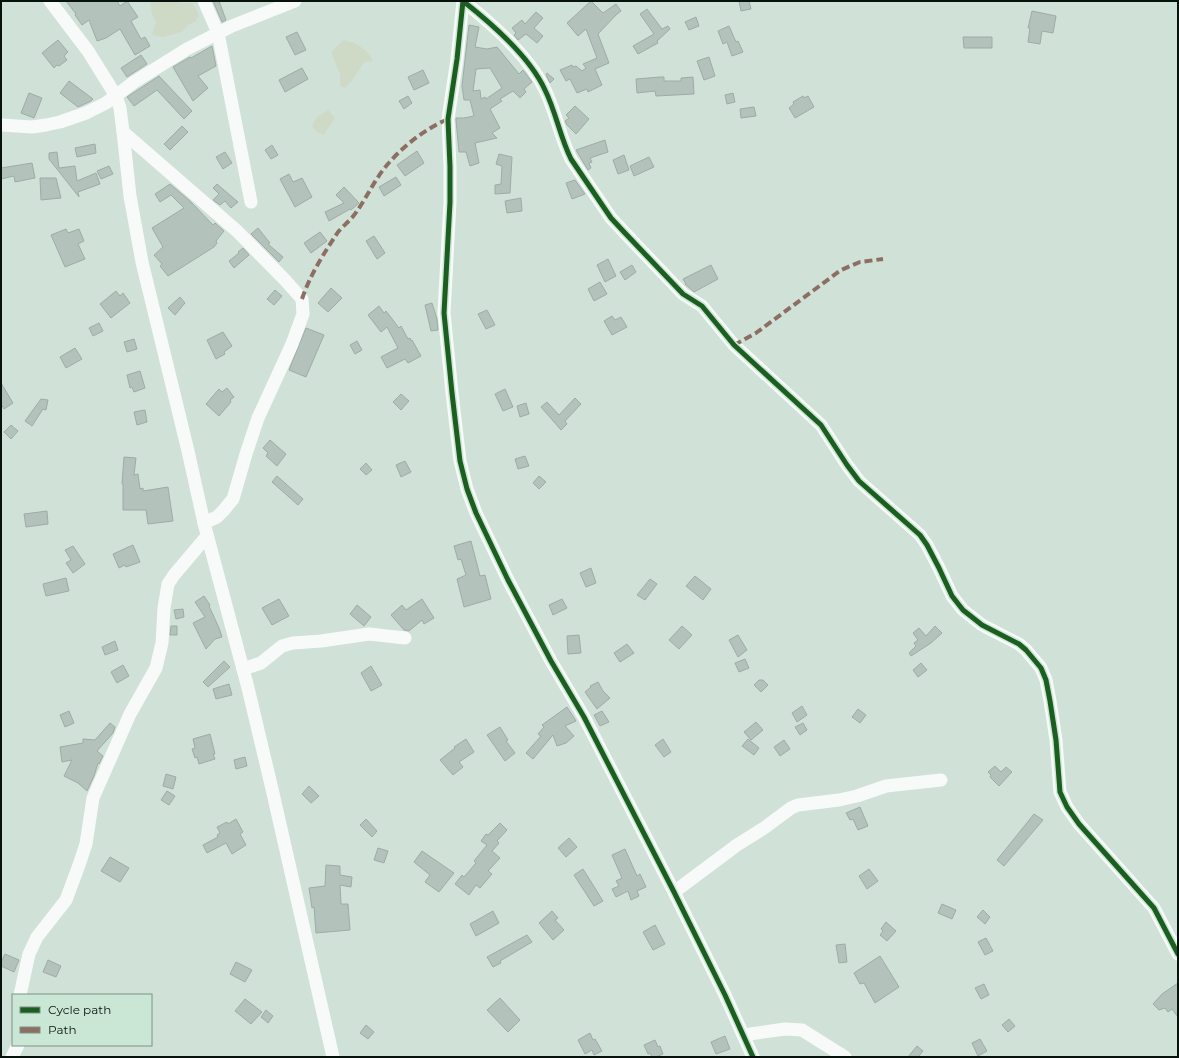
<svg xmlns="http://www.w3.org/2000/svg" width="1179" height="1058" font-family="Montserrat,sans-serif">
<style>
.green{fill:#cedac5}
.building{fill:#b4c2bc;stroke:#9eaca6;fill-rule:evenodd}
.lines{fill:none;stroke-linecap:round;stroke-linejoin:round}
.street{stroke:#f8faf9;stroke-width:13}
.quiet{stroke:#8d6e63;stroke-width:4;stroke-dasharray:8 4;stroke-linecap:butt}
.cycleway-casing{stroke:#cae7d6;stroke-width:8}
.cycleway{stroke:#1b5e20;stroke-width:5}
</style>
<rect width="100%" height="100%" fill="#d0e1d7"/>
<!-- green -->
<g class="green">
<polygon points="150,1 175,1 182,3 192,3 199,14 196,21 188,25 182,32 163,37 152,35 156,22 152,14"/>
<path d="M344,40C356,43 368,49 373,61L364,62L353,79L345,88L340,86V74L331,52Z"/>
<polygon points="328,110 335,118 324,135 317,132 312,126 317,117"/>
</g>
<!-- building -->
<g class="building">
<polygon points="66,1 117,1 120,6 127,1 138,17 131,21 141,39 145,37 150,46 135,55 120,29 106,38 97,41 89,20 82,25 75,15 76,14"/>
<polygon points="213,1 219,1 226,20 222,22"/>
<polygon points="591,1 603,13 616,4 621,11 616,15 598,34 609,63 595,69 602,85 588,92 587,89 577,93 570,79 566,81 560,70 572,65 573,67 576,66 582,71 586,68 583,64 597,58 586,29 578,36 567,23"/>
<polygon points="739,1 749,1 751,9 741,11"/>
<polygon points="647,9 662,29 668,26 670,29 657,41 658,43 638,54 633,46 654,34 640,14"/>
<polygon points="1032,11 1056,16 1053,33 1042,31 1040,44 1028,42 1030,28 1028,28"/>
<polygon points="536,12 543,18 534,28 543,36 537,43 526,34 518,40 514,35 516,33 512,28 522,20 525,24"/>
<polygon points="696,17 699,26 689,30 685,22"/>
<path d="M469,25L479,27L475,47L487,49L497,47L519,74L523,70L532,82L524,89L526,92L520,98L513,91L500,99L502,101L490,109L500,128L492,133L497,138L475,143L479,163L470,166L466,152H459L456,120V118H464L474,116L470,100H464L462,86ZM490,68L502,88L486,99L485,97L481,99L480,90L473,91L476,69Z"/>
<polygon points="729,26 736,42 738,41 743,52 732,56 727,42 723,44 718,31"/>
<polygon points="297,32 306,50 295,55 286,37"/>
<polygon points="963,37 992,37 992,48 964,48"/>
<polygon points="58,40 68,52 64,56 67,60 59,66 57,65 54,68 42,53"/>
<polygon points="212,46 216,66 198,76 208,88 193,101 173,67 190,57 191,58"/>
<polygon points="141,55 147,64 127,77 121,68"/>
<polygon points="709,57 715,76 704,80 697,61"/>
<polygon points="302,68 308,79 285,92 279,80"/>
<polygon points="423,70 429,83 414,90 408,77"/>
<polygon points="547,73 554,79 550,83 546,75"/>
<polygon points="159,76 192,111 184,119 157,90 134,106 127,97"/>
<polygon points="660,77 664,77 664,81 681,81 681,78 693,77 694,94 656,96 655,91 637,93 636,79"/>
<polygon points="69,81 93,99 91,101 78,107 60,93"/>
<polygon points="29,93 42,98 34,118 21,113"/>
<polygon points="733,93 735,102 727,104 725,95"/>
<polygon points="408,96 412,103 404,109 399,101"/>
<polygon points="803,96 804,98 808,96 814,107 795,118 789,108 794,104 793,102"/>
<polygon points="575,106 589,119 576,134 567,125 565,121 569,118 566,115"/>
<polygon points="754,107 756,116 741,118 740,109"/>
<polygon points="182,126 188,132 170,150 164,144"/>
<polygon points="605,140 608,152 590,158 592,162 589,163 591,168 588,170 576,150"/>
<polygon points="95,144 96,153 77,157 75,148"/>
<polygon points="272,145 278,155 271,159 265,150"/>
<polygon points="417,151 424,163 405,176 397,165"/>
<polygon points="57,152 59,168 75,166 77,181 96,173 100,184 78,192 79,197 49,159 49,153"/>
<polygon points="225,152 232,163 223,169 216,157"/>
<polygon points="499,154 512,157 510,193 495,194 495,185 501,184 502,166 496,164"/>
<polygon points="624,155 629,170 618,174 613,160"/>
<polygon points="649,157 654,167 634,176 630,166"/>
<polygon points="32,163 35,178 15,182 14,176 1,179 1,168"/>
<polygon points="109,166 113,174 101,179 97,171"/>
<polygon points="289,174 293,182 302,178 312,197 295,207 280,179"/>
<polygon points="396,177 401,185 384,196 379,187"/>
<polygon points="40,178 56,178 61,198 41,200"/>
<polygon points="575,180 585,194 572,199 566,183"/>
<polygon points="170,184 190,201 213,225 215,223 224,231 216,241 217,243 214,247 168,276 160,266 162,264 154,255 163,247 152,228 184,208 171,195 160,202 155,194"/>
<polygon points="217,184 238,202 231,208 225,201 220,205 213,200 219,194 213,188"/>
<polygon points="344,187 359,203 351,210 350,209 329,221 325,212 344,203 336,195"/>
<polygon points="521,198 522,211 507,213 505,201"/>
<polygon points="258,228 270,243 268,244 283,257 279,262 251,234"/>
<polygon points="66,229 68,233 79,229 84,241 78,244 85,259 65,267 51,235"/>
<polygon points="320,232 327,241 311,253 304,243"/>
<polygon points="374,236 385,253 377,259 366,241"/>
<polygon points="243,248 249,255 234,268 229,261 239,253 238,252"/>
<polygon points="608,259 616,276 605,282 597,265"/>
<polygon points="632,265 636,272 625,280 620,272"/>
<polygon points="711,265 718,279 694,292 685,284 686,284 683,279"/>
<polygon points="600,282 607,294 594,301 588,289"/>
<polygon points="331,288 342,298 328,312 318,303"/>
<polygon points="275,290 282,296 274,305 267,299"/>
<polygon points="116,291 120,296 123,293 130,303 111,318 100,304"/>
<polygon points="180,297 185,303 175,315 168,308"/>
<polygon points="432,303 437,319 438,330 431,331 425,305"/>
<polygon points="379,306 384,313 386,311 399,328 401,326 408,339 410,338 411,341 412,340 421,356 408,363 405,359 387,368 381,357 398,348 387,327 381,332 368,315"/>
<polygon points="487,310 495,325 486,329 478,314"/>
<polygon points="612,316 615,320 621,317 627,327 612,335 604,321"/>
<polygon points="99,323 103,331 93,336 89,328"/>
<polygon points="306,328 324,335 306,377 289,370"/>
<polygon points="223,332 232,346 224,352 225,354 216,359 207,340"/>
<polygon points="134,339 137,349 127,352 124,342"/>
<polygon points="357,341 362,350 355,354 350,345"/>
<polygon points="75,348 82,359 66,368 60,357"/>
<polygon points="140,371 145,388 134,392 132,387 130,388 127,375"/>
<polygon points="1,383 13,403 4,409 1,404"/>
<polygon points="227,388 234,397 230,400 231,402 219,416 206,404 219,389 222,392"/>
<polygon points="505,389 513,407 503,411 495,394"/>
<polygon points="401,394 409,401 401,410 393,402"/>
<polygon points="575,398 581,404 565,421 567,424 561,430 541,407 547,402 559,415"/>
<polygon points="41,399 48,400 46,410 43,409 32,426 25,421"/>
<polygon points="526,403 529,414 520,417 517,406"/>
<polygon points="145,410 147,422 137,425 134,412"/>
<polygon points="11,425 18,431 11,439 4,432"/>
<polygon points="270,440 286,454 277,466 266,456 268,453 263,448"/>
<polygon points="525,456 529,466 518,469 515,459"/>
<polygon points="124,457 136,458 134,475 138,474 140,489 143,488 143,491 168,487 173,521 148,524 146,510 123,510 123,484 122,484"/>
<polygon points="405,461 411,472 401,477 396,465"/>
<polygon points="366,463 372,470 366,475 360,469"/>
<polygon points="277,476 303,499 298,505 272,482"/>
<polygon points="539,476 546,482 539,489 533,483"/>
<polygon points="47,511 48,524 26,527 24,514"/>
<polygon points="471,541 480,576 485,575 491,599 464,607 457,579 466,575 461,559 458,560 454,546"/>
<polygon points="133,545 140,562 126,567 125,565 119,568 113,554"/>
<polygon points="73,546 85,564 73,573 66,563 71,560 65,550"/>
<polygon points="591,568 596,583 586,587 580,573"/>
<polygon points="695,576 711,589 703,600 686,586"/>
<polygon points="66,578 69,591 46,596 43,584"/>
<polygon points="650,579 657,584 645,600 637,595"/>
<polygon points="204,596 210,605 209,606 219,628 222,637 215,639 206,649 193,623 205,617 195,602"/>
<polygon points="279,599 289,616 272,625 262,608"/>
<polygon points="422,599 434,618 424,624 422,620 409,631 404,630 391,615 402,605 406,610"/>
<polygon points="562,599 567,608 553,615 549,605"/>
<polygon points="357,605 371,617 364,626 350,614"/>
<polygon points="183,609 184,617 176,619 174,610"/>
<polygon points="171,626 177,626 177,635 170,635"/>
<polygon points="682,626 692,635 679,649 669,640"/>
<polygon points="935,626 942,633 931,643 911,656 909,653 916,646 914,643 918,640 913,633 919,628 926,636"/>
<polygon points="579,635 581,653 568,654 567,636"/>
<polygon points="738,635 747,650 738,657 729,640"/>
<polygon points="115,641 118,650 105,655 102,647"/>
<polygon points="627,644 634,653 620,662 614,653"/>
<polygon points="745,659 749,668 739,672 735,663"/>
<polygon points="224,661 230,667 208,687 203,682"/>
<polygon points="921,663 927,670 918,677 913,670"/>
<polygon points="123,665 129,676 117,683 111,672"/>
<polygon points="371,666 382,685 371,691 361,673"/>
<polygon points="759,680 763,680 768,685 761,692 754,685"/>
<polygon points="598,682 603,691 610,698 597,709 585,692 591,687 590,686"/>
<polygon points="229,684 232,695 216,699 213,689"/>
<polygon points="802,706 807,715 797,722 792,713"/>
<polygon points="567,707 576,721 565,726 574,736 566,743 557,746 553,735 533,759 526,753 541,736 538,734 544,727 542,725"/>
<polygon points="858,709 866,715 860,723 852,717"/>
<polygon points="69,711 74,723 65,727 60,715"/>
<polygon points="602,711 609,722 600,726 594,715"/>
<polygon points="756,722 763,730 751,740 744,732"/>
<polygon points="110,723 115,727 113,733 97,751 103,756 99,764 98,763 94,776 87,791 78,783 64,776 72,760 62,762 60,747 83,743 83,739 95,740"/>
<polygon points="803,723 807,730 800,735 795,727"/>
<polygon points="500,727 508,740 506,741 515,753 505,761 487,735"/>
<polygon points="210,734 215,754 213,754 215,759 199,764 197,757 195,758 192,749 195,748 193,739"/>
<polygon points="466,739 474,752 459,762 463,767 453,775 440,760 455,748 454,747"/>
<polygon points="663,739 671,752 664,757 655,745"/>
<polygon points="748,739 759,748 754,755 742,746"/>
<polygon points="784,740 790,749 780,756 774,747"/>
<polygon points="245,757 247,766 236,769 234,760"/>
<polygon points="995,766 1001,772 1006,767 1012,772 999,786 990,777 991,775 988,772"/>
<polygon points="166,774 176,777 173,789 163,786"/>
<polygon points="309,786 319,796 311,803 302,794"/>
<polygon points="167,791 175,796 169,805 161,800"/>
<polygon points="860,807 868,826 858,830 853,819 850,820 846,813"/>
<polygon points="1034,814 1043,820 1004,866 997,860"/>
<polygon points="236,819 243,832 240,834 246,845 232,854 226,843 207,853 203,845 218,837 217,835 220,833 217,827 227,822 228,824"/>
<polygon points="366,819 377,831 372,837 360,825"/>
<polygon points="500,823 507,830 497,841 499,843 492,851 500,858 488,871 492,874 480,888 476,885 469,895 455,884 462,875 464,877 476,863 474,861 487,845 481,841 486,834 488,835"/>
<polygon points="569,838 577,847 566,857 558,848"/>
<polygon points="378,848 388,851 384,863 374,860"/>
<polygon points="625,849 637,876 640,874 646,887 637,891 639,896 631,900 628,891 616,897 612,889 619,886 616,881 622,878 612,855"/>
<polygon points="422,851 454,873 439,892 425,882 430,875 414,862"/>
<polygon points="110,857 129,868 120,882 101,871"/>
<polygon points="326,865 340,866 340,875 352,877 351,887 340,885 341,904 348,904 350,930 316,933 314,907 312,908 309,888 325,886"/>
<polygon points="583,869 603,901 594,906 574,875"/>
<polygon points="869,869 878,881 867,889 859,876"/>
<polygon points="942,904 956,910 952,919 938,913"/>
<polygon points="983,910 990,917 985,924 977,917"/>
<polygon points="493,911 499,923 476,936 470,924"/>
<polygon points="552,911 558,918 555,920 564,930 553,940 539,923"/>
<polygon points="886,922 896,931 887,941 880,935 883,931 881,929"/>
<polygon points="655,925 665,944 653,950 643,932"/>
<polygon points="527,935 532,942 500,961 501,963 493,967 487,957"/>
<polygon points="986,938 993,951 985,955 978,942"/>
<polygon points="845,944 847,962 839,963 836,945"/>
<polygon points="5,954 19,960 14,972 1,966 1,962"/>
<polygon points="880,956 899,987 875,1003 864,983 860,984 854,973"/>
<polygon points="48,960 61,966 56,977 43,972"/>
<polygon points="236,962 252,970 245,982 230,974"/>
<polygon points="1178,983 1178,1017 1172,1009 1168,1012 1165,1008 1159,1010 1153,1004 1162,994"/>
<polygon points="984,984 989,995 981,999 975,988"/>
<polygon points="500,998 520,1020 508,1032 487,1010"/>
<polygon points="245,999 262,1012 251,1024 235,1011"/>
<polygon points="266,1010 273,1016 268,1023 261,1017"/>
<polygon points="1009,1019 1015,1026 1008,1032 1002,1025"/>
<polygon points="366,1025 374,1032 368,1039 360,1033"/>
<polygon points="590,1033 593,1040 595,1039 602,1051 594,1055 592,1050 585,1054 578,1040"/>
<polygon points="725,1036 730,1049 716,1054 711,1042"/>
<polygon points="980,1039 987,1051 978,1056 972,1043"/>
<polygon points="655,1040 658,1047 660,1046 663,1054 656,1057 652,1057 650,1053 648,1054 644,1045"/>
<polygon points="917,1046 923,1051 918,1057 908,1057"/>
</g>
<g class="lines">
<!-- street -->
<g class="street">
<polyline points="50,1 88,51 116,96 120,108 123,132 130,196 142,262 188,451 204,523 248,688 272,789 333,1057"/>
<polyline points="204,1 218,33 251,202"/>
<path d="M463,1C491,23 530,57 545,90C556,112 560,137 571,159L611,218L624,232L683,294L702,306L734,345L821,425L847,465L859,481L920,535L927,545L939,568L952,596L963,610L982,625L1019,644L1026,650L1041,668L1046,680L1050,701L1056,740L1060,792L1067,807L1079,824L1154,908L1178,954"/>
<polyline points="463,1 457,59 448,119 450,167 450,202 444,313 452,393 460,461 467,489 476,513 508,580 551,661 584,717 674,892 725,995 753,1057"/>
<polyline points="1,125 32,127 46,125 60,122 86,113 106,103 134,82 187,49 232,26 295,1"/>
<polyline points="123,132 237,231 285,280 302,299 303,314 292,344 258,418 246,454 233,499 223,511 217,517 204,523"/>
<polyline points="243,669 261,663 282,646 293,643 321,641 369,634 405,638"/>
<polyline points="674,892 737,845 764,828 791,808 798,805 839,800 857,796 886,786 941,780"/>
<polyline points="20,995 29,954 37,937 66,900 79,865 86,844 93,798 130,714 156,668 162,643 164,608 168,584 174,575 207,536"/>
<polyline points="743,1035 785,1029 802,1030 845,1057"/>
<polyline points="12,1057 18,1045"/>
</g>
<!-- quiet -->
<g class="quiet">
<path d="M302,299C310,275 324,253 338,232C344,225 352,219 357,211C367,197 375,179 387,165C403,146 425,129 448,119"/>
<polyline points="734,345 756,333 841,270 860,262 883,259"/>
</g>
<defs>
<g id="cycleway">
<path d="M463,1C491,23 530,57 545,90C556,112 560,137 571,159L611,218L624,232L683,294L702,306L734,345L821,425L847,465L859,481L920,535L927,545L939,568L952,596L963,610L982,625L1019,644L1026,650L1041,668L1046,680L1050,701L1056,740L1060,792L1067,807L1079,824L1154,908L1178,954"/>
<polyline points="463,1 457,59 448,119 450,167 450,202 444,313 452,393 460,461 467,489 476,513 508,580 551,661 584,717 674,892 725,995 753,1057"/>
</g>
</defs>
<!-- cycleway casing -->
<use href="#cycleway" class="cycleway-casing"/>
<!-- cycleway -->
<use href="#cycleway" class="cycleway"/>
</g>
<!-- border -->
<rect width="1179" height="1058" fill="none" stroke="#08120d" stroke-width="4"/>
<!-- legend -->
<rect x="12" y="994" width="140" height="52" fill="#cae7d6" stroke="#7c9286"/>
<rect x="20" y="1007" width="20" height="6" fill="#1b5e20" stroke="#7c9286"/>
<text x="48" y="1014" font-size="12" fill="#08120d">Cycle path</text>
<rect x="20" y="1027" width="20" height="6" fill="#8d6e63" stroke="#7c9286"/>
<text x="48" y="1034" font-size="12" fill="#08120d">Path</text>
</svg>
